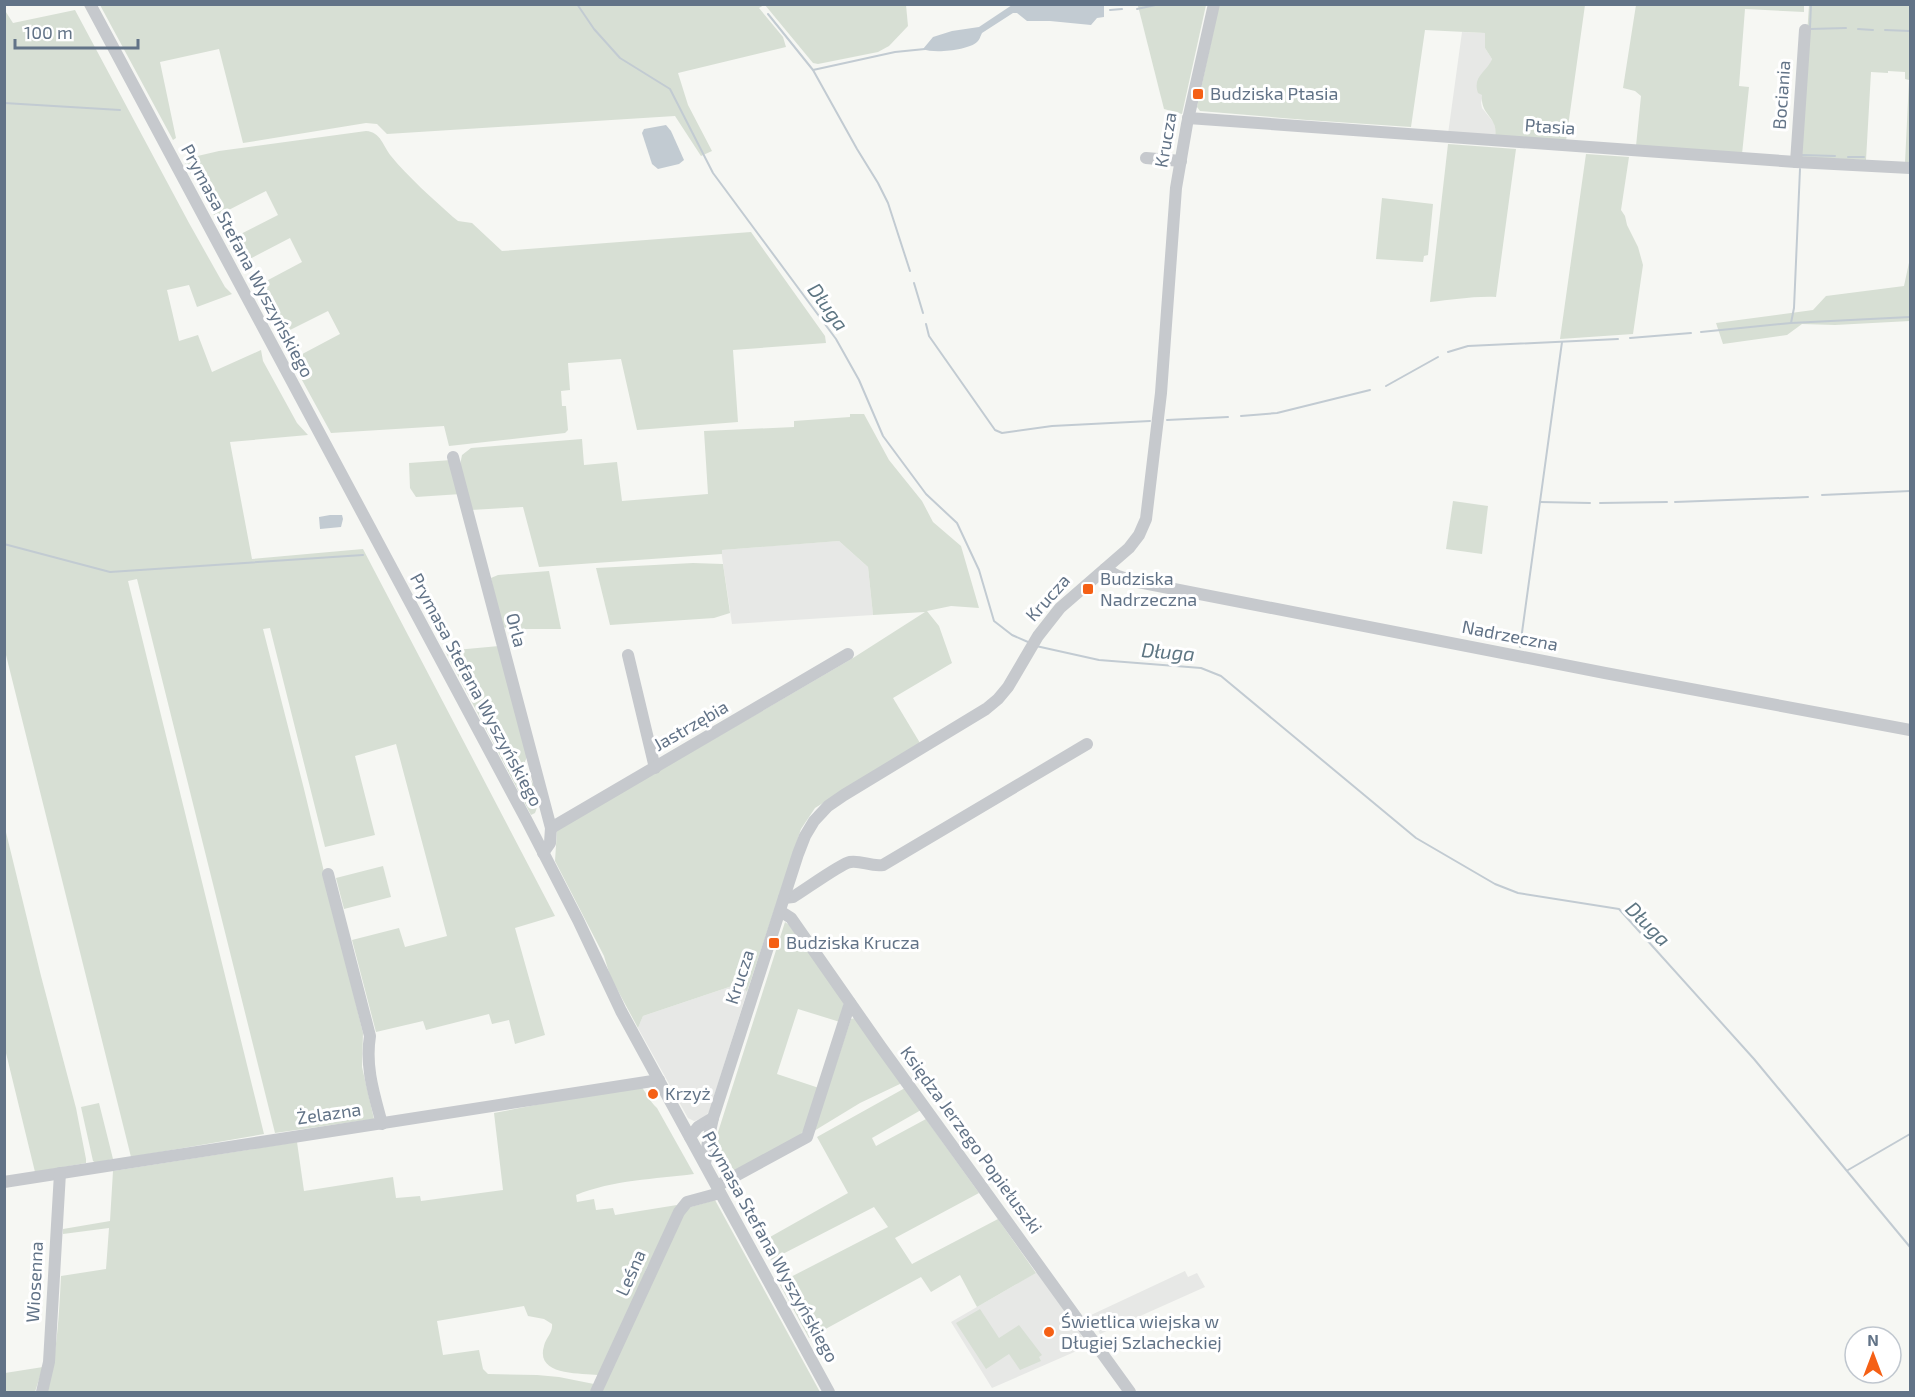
<svg xmlns="http://www.w3.org/2000/svg" width="1915" height="1397" font-family="'Exo 2',sans-serif">
<style>
.built{fill:#e7e8e6}
.green{fill:#d7dfd4}
.water{fill:#c2cbd2}
.lines{fill:none;stroke-linecap:round;stroke-linejoin:round}
.stream{stroke:#c2cbd2;stroke-width:2}
.minor{stroke:#c6c9cd;stroke-width:12}
.poi-dot{fill:#f56015;stroke:#fff;stroke-width:2}
.labels{text-anchor:middle;stroke-width:6;stroke-linejoin:round;paint-order:stroke}
.poi-label{font-size:18px;fill:#627387;stroke:#fff;text-anchor:start}
.street-label{font-size:18px;fill:#627387;stroke:#fff}
.water-label{font-size:20px;font-style:italic;fill:#5e7683;stroke:#fff}
</style>
<rect width="100%" height="100%" fill="#f6f7f3"/>
<!-- built -->
<g class="built">
<polygon points="1462,32 1485,33 1485,48 1492,59 1489,66 1481,103 1482,108 1494,123 1496,131 1495,137 1448,134"/>
<polygon points="839,541 868,567 873,615 732,624 721,550"/>
<polygon points="741,983 747,992 709,1112 704,1118 694,1121 688,1118 638,1028 643,1016"/>
<polygon points="1039,1271 1081,1330 1081,1335 1088,1346 992,1388 951,1322"/>
<polygon points="1185,1271 1188,1277 1197,1273 1205,1287 1100,1334 1091,1315"/>
</g>
<!-- green -->
<g class="green">
<polygon points="1145,4 1206,5 1182,114 1164,109 1138,6"/>
<polygon points="100,5 764,5 759,8 783,37 786,47 678,73 688,105 712,151 701,156 675,116 387,134 377,124 366,123 243,143 219,49 160,62 176,138 173,140"/>
<polygon points="765,5 906,5 908,26 889,46 878,52 818,64 813,63"/>
<path d="M1219,5H1585L1566,141L1495,137C1499,117 1480,116 1482,95L1478,93C1472,76 1487,72 1492,59L1485,48V33L1425,30L1411,127L1307,120L1200,111L1197,107Z"/>
<polygon points="1636,5 1804,5 1804,12 1745,9 1739,86 1749,87 1742,154 1636,146 1641,96 1635,91 1623,88"/>
<polygon points="1809,5 1910,5 1910,163 1905,163 1909,80 1905,79 1905,72 1888,71 1888,73 1871,72 1866,160 1799,157"/>
<polygon points="4,9 13,23 75,10 189,223 225,287 232,294 197,307 189,285 167,290 179,341 198,335 212,372 261,350 263,361 297,423 308,435 230,442 252,559 363,549 555,916 515,928 545,1035 515,1044 509,1020 492,1024 489,1014 426,1030 423,1021 376,1032 352,940 399,928 405,947 447,936 396,744 355,756 375,835 325,847 270,628 263,629 304,789 363,1033 362,1067 374,1119 275,1133 137,579 128,581 264,1134 131,1157 5,651"/>
<path d="M366,131C381,132 383,146 391,156C407,176 434,200 453,217L458,221L472,223L502,251L751,232L825,336L826,343L733,350L738,422L637,430L621,359L568,363L570,390L561,391L562,406H566L568,430L565,433L449,446L444,426L331,433L291,360L340,334L328,311L278,336L253,288L302,262L290,238L240,264L227,241L278,215L266,191L215,217L185,163L189,158L219,151Z"/>
<path d="M1448,144L1516,149L1496,297C1473,296 1452,300 1430,302Z"/>
<polygon points="1586,154 1629,157 1621,210 1625,216 1627,225 1638,247 1643,265 1633,334 1560,339"/>
<polygon points="1382,198 1433,204 1428,255 1424,256 1423,262 1376,259"/>
<polygon points="1910,258 1910,321 1835,325 1802,324 1787,335 1723,344 1716,323 1813,310 1826,296 1904,286"/>
<polygon points="850,414 864,414 889,460 922,501 933,522 961,546 979,608 951,606 927,611 939,626 952,663 893,698 920,743 815,808 801,829 747,992 741,983 643,1016 638,1028 610,976 604,956 555,861 557,830 853,658 925,612 873,615 868,567 839,541 722,550 722,554 539,567 523,507 471,510 460,465 462,455 471,448 582,439 584,465 617,462 622,501 708,494 704,431 794,427 794,421 850,417"/>
<polygon points="452,460 461,494 416,497 410,488 409,463"/>
<polygon points="1453,501 1488,506 1482,554 1446,549"/>
<polygon points="693,563 723,564 730,613 714,618 610,625 596,568"/>
<polygon points="549,571 561,629 512,629 502,627 491,578 498,575"/>
<path d="M499,646L527,757C520,773 525,771 533,783C538,791 539,805 535,813L531,815L445,651Z"/>
<polygon points="4,824 41,976 76,1108 86,1159 86,1163 35,1172 5,1049"/>
<polygon points="383,866 391,897 344,909 336,878"/>
<polygon points="785,922 789,925 843,1001 844,1007 840,1022 798,1009 777,1074 819,1088 806,1128 799,1136 730,1173 718,1169 713,1160 712,1151"/>
<polygon points="855,1018 902,1083 860,1103 814,1131 851,1019"/>
<path d="M640,1085C647,1093 649,1101 657,1108L694,1174C655,1179 613,1180 576,1195L577,1202L594,1199L596,1210L613,1208L615,1215L677,1205L662,1239L647,1267L639,1287L598,1375C580,1373 535,1376 544,1346C546,1337 553,1333 552,1324L544,1319L528,1316L524,1306L437,1321L443,1355L479,1350L483,1369L488,1374L537,1375L559,1377L594,1384L590,1392H47C57,1354 59,1316 61,1276L106,1269L109,1228L63,1234V1229L110,1221L113,1171L297,1142L304,1191L393,1177L396,1198L420,1196L421,1201L503,1190L494,1113Z"/>
<polygon points="905,1088 921,1110 872,1138 876,1146 926,1119 979,1193 895,1238 912,1264 998,1219 1036,1273 977,1307 960,1275 931,1292 921,1277 809,1338 779,1283 888,1227 874,1207 771,1260 761,1242 848,1193 817,1137"/>
<polygon points="99,1103 113,1159 96,1163 93,1161 81,1107"/>
<polygon points="715,1200 820,1392 602,1392 684,1209"/>
<polygon points="980,1309 999,1338 1019,1325 1042,1355 1039,1357 1041,1361 1020,1370 1009,1354 986,1369 956,1323"/>
<polygon points="43,1367 35,1392 5,1392 5,1373"/>
</g>
<!-- water -->
<g class="water">
<path d="M1012,5H1104V17L1097,18L1091,25L1050,21H1027L1017,13H1013L982,33C980,37 980,39 977,42C969,50 934,54 923,49L933,37L952,31L979,27Z"/>
<polygon points="666,125 671,131 684,160 679,164 658,169 652,164 642,133 644,129"/>
<polygon points="330,515 342,515 343,519 341,527 320,529 319,517"/>
</g>
<g class="lines">
<!-- stream -->
<g class="stream">
<polyline points="577,4 594,29 620,58 670,89 713,173 836,339 859,380 883,436 926,494 957,523 979,570 994,621 1012,635 1028,642"/>
<polyline points="1137,9 1160,4"/>
<polyline points="1110,10 1122,9"/>
<polyline points="768,14 813,70 857,149 878,183 888,203 910,271"/>
<polyline points="1810,28 1811,4"/>
<polyline points="1810,29 1846,28"/>
<polyline points="1858,29 1873,30"/>
<polyline points="1885,30 1910,31"/>
<polyline points="813,70 895,52 925,49"/>
<polyline points="4,103 120,110"/>
<polyline points="1802,155 1835,156"/>
<polyline points="1848,157 1864,157"/>
<polyline points="914,283 923,313"/>
<polyline points="1791,323 1794,308 1800,169"/>
<polyline points="926,324 929,336 995,430 1002,433 1052,426 1150,421"/>
<polyline points="1701,332 1791,323 1910,317"/>
<polyline points="1630,338 1691,333"/>
<polyline points="1448,352 1468,346 1618,339"/>
<polyline points="1386,386 1438,357"/>
<polyline points="1241,416 1277,413 1370,390"/>
<polyline points="1167,420 1228,417"/>
<polyline points="1822,495 1910,491"/>
<polyline points="1540,502 1590,503"/>
<polyline points="1675,502 1808,497"/>
<polyline points="1600,503 1667,502"/>
<polyline points="4,544 110,572 363,555"/>
<polyline points="1036,646 1099,660 1201,668 1221,676 1416,838 1495,884 1518,893 1619,909 1754,1059 1910,1247"/>
<polyline points="1520,647 1562,342"/>
<polyline points="1848,1170 1910,1134"/>
</g>
<!-- minor -->
<g class="minor">
<polyline points="90,4 527,821 578,920 621,1011 829,1392"/>
<polyline points="1188,118 1796,162 1910,168"/>
<polyline points="1146,158 1181,161"/>
<polyline points="1796,162 1805,30"/>
<polyline points="453,457 551,828 550,843 543,853"/>
<polyline points="1105,569 1118,576 1133,581 1605,673 1910,730"/>
<polyline points="628,655 655,768"/>
<polyline points="551,828 848,654"/>
<path d="M328,874L370,1036C365,1067 374,1094 382,1124"/>
<path d="M784,898L793,897C805,890 840,864 850,862C861,860 871,867 883,865L1087,744"/>
<polyline points="780,911 791,918 881,1047 1130,1392"/>
<polyline points="690,1137 698,1127 713,1118"/>
<polyline points="705,1164 708,1141 713,1118 798,854 805,836 814,821 828,806 844,795 986,709 998,699 1008,687 1038,636 1060,608 1129,548 1139,535 1146,519 1161,393 1176,188 1187,124 1214,4"/>
<polyline points="4,1182 659,1080"/>
<polyline points="717,1186 807,1137 850,1003"/>
<polyline points="42,1392 49,1362 60,1173"/>
<polyline points="596,1392 679,1212 687,1202 720,1193"/>
</g>
</g>
<!-- markers -->
<g class="poi-dot">
<rect x="1192" y="88" width="12" height="12" rx="3"/>
<rect x="1082" y="583" width="12" height="12" rx="3"/>
<rect x="768" y="937" width="12" height="12" rx="3"/>
<circle cx="653" cy="1094" r="6"/>
<circle cx="1049" cy="1332" r="6"/>
</g>
<g class="labels">
<!-- poi labels -->
<g class="poi-label">
<text x="1210" y="100">Budziska Ptasia</text>
<text x="1100" y="585">Budziska<tspan x="1100" dy="21">Nadrzeczna</tspan></text>
<text x="786" y="949">Budziska Krucza</text>
<text x="665" y="1100">Krzyż</text>
<text x="1061" y="1328">Świetlica wiejska w<tspan x="1061" dy="21">Długiej Szlacheckiej</tspan></text>
</g>
<!-- street labels -->
<g class="street-label">
<text transform="translate(1782 95) rotate(-86)" y="6">Bociania</text>
<text transform="translate(1550 127) rotate(4)" y="6">Ptasia</text>
<text transform="translate(1166 140) rotate(-80)" y="6">Krucza</text>
<text transform="translate(247 261) rotate(62)" y="6">Prymasa Stefana Wyszyńskiego</text>
<text transform="translate(1048 598) rotate(-48)" y="6">Krucza</text>
<text transform="translate(516 630) rotate(75)" y="6">Orla</text>
<text transform="translate(1510 636) rotate(11)" y="6">Nadrzeczna</text>
<text transform="translate(476 690) rotate(62)" y="6">Prymasa Stefana Wyszyńskiego</text>
<text transform="translate(691 726) rotate(-30)" y="6">Jastrzębia</text>
<text transform="translate(740 977) rotate(-72)" y="6">Krucza</text>
<text transform="translate(329 1114) rotate(-8)" y="6">Żelazna</text>
<text transform="translate(971 1140) rotate(54)" y="6">Księdza Jerzego Popiełuszki</text>
<text transform="translate(770 1247) rotate(61)" y="6">Prymasa Stefana Wyszyńskiego</text>
<text transform="translate(631 1273) rotate(-66)" y="6">Leśna</text>
<text transform="translate(35 1282) rotate(-87)" y="6">Wiosenna</text>
</g>
<!-- water labels -->
<g class="water-label">
<text transform="translate(828 307) rotate(54)" y="7">Długa</text>
<text transform="translate(1168 652) rotate(5)" y="7">Długa</text>
<text transform="translate(1648 924) rotate(45)" y="7">Długa</text>
</g>
</g>
<!-- border -->
<rect width="1915" height="1397" fill="none" stroke="#627387" stroke-width="12"/>
<!-- north arrow -->
<g transform="translate(1873 1355)"><circle r="28" fill="#ffffff" stroke="#c0c7cf" stroke-width="1.5"/>
<path d="M0-4.5L10 22L0 15L-10 22Z" fill="#f56015"/>
<text y="-9" font-size="16" font-weight="bold" text-anchor="middle" fill="#627387">N</text>
</g>
<!-- scale -->
<path d="M15 39v9h123v-9" fill="none" stroke="#627387" stroke-width="3"/>
<text x="24" y="39" font-size="18" fill="#627387" stroke="#ffffff" stroke-width="4.5" paint-order="stroke">100 m</text>
</svg>
